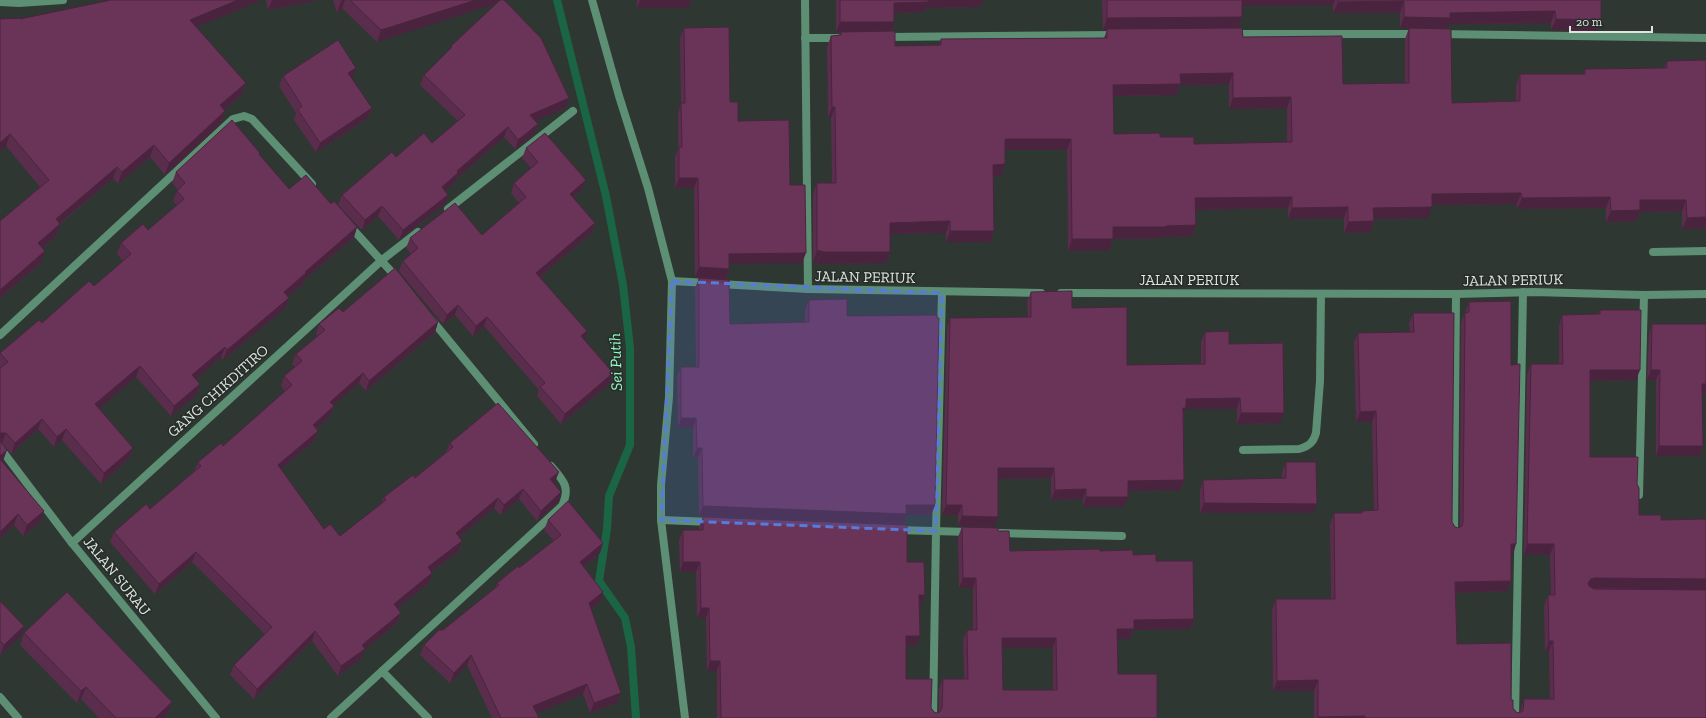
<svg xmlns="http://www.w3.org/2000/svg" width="1706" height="718" font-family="'Zilla Slab',serif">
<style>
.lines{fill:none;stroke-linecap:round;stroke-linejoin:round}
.stream{stroke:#1a6544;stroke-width:8}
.service{stroke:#5d8f74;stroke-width:8}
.minor{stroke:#5d8f74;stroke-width:8}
.wall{fill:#5b2d4d;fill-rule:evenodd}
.shaded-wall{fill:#4a243e}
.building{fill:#6a3459;stroke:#4a243e;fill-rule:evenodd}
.marked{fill:#577bdb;fill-opacity:0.2;stroke:#577bdb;stroke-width:3;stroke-dasharray:8 5;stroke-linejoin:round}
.labels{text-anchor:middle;stroke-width:3;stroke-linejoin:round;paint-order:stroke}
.street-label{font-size:15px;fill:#dfe4e1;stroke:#252d28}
.water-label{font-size:16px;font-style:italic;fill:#96fbc6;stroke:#252d28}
</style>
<rect width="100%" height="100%" fill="#2f3732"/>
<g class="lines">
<!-- stream -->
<polyline class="stream" points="557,0 606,196 623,285 630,348 630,445 609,496 607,529 599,581 625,618 631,647 636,718"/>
<!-- service -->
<path class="service" d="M1243,450L1299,449C1309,446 1313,443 1316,433L1320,381L1321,294"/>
<!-- minor -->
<g class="minor">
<polyline points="592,0 619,96 648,188 672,281 669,397 661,485 661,520 685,718"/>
<polyline points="805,0 808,289"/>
<polyline points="0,2 19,3 63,0"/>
<polyline points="1232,34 1416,34"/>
<polyline points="1439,34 1706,38"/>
<polyline points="886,37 1116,35"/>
<polyline points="805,38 840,38"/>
<polyline points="448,209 573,111"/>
<polyline points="348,224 398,279"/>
<polyline points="1653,252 1706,251"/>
<polyline points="672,281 708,283"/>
<polyline points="719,284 808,289 1041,293"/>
<polyline points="1061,293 1456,294 1533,292 1644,295 1706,294"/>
<polyline points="431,319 534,444"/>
<polyline points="0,335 233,119 244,116 252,119 312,184"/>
<polyline points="0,448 72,543 216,718"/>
<polyline points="1639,495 1644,295"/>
<polyline points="661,520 711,522"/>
<polyline points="896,530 970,532"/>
<polyline points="1000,533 1122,536"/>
<polyline points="1454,533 1456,294"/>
<polyline points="72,543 382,260 418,232"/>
<polyline points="382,671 428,718"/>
<polyline points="0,697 18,718"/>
<path d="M331,718L562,506C571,487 563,480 551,466"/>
<polyline points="933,718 936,531 942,293"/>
<polyline points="1515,718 1523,292"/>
</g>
</g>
<!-- wall -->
<g class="wall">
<polygon points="266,0 317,0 268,10"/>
<polygon points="333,0 497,0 377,42 342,8 337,13"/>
<polygon points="637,0 691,0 688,8 637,8"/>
<path d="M836,0H983L980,7L926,8L924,12L894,13V22L891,31L895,46L939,45L941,39L1104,38L1107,30H1103L1102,0H1601V20L1597,31L1551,30V23L1448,24L1446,29L1452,103L1516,101V86L1520,74H1583L1585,69L1664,68L1667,61L1706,60V228L1682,229V211L1640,212L1636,221L1606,222V208L1517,209V204L1432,205L1428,218L1374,219V221L1370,232L1344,233V218L1288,219V208L1195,210L1196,225L1192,236L1163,237L1162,238L1113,239L1109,250L1068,251L1067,150H1005L1001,176H993L994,231L990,242H946V233L890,234V252L886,263L817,264V262H813V194L817,183H832L831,118H828L827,47L831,36L839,35L840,32H836ZM1242,5H1333V13H1400V28H1409L1405,39V83L1343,84L1243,37L1238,28L1242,17ZM1229,84V109L1287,108V142L1194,144L1160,137L1114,134L1113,96L1176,95L1180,85Z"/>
<polygon points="21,18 196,28 246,83 241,95 224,110 225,111 221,123 165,175 150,157 118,184 113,178 60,224 56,236 42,248 41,263 0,298 0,221 40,187 6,146"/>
<polygon points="684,28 730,102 738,121 790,185 802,263 729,263 729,269 726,279 695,277 694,188 675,188 675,157 678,150 678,113 681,104 680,38"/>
<polygon points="451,46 569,98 565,108 535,121 538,124 534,134 515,149 504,137 456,179 455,182 445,191 448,195 445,204 399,240 378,216 362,230 338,205 342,195 432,143 458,121 420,85 424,75 450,49"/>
<polygon points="283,76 352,78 351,78 372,108 368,118 316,152 294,120 296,113 279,86"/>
<polygon points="526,148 586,180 582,189 573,197 595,223 592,232 540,277 584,339 613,373 610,383 561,424 537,396 539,390 484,326 473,336 455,315 443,324 399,271 403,261 411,254 406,248 410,238 482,235 519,203 511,193 514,183 531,168 522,158"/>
<polygon points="260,153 260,155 289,189 331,204 357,227 354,237 304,280 303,284 288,296 285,308 223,360 221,357 195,379 200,384 196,395 171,416 136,377 99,408 133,448 129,458 101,484 62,440 54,447 38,429 11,454 2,443 3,461 2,461 41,521 23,536 14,525 0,538 0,353 94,286 123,261 117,254 121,243 148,230 177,205 173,201 177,191 178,190 172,183 176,172"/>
<polygon points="699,278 730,324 805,322 805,310 809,300 847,316 935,505 931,515 906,515 903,524 699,516 698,458 693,458 693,428 678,428 677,377 681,367 696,367 695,288"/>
<polygon points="1031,292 1072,308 1127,365 1201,364 1201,342 1205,332 1229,344 1284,413 1280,423 1237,424 1237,409 1185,409 1184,414 1184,480 1180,490 1128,491 1124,507 1083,507 1083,499 1051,500 1051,478 998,479 994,527 958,526 958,515 942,515 947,328 950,318 1028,317 1027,302"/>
<polygon points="1469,302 1513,555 1511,555 1511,581 1507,591 1456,593 1457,644 1511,700 1513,708 1516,712 1519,713 1520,712 1524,699 1550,699 1549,651 1545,652 1544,606 1548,595 1551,595 1550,555 1524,555 1527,375 1531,364 1559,364 1559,326 1562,315 1598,314 1600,310 1636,380 1590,381 1590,457 1637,484 1639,515 1661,520 1706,519 1706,590 1593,589 1706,718 1314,718 1314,691 1273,691 1272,610 1276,599 1331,599 1330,524 1334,513 1361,513 1362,511 1374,510 1372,422 1356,422 1354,343 1358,333 1410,332 1409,324 1413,313 1452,522 1455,527 1458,528 1460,527 1461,323"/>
<polygon points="343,312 438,322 435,332 366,391 359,383 333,405 334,406 330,416 316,429 318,431 314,441 281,469 324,529 340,536 381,504 384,497 415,478 446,452 450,443 555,482 553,483 558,502 537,521 519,499 501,515 494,508 459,537 462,541 459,551 431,572 429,583 397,608 401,613 397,623 364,650 361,659 338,676 312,641 254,699 230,675 234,665 265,634 192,562 155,594 110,542 114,532 150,509 194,471 198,462 223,446 285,391 281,386 284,376 295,367 292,364 296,354 318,336 316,334 319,324"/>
<polygon points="1652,324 1706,324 1706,394 1702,394 1703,446 1699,456 1656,456 1656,380 1647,380 1649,334"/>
<polygon points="1286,462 1313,513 1200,513 1200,490 1203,480 1282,479 1282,472"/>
<path d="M703,517L907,562L925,595L921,605H919L920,636L916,646H906V679L931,708L934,712L936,713H939V689L943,679H964L963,640L967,630H973V588H959L958,537L962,527L998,531L1010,551H1100L1133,555L1156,561L1194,619L1190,629L1133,630L1130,639H1117L1118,674L1157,718H717V671H707L706,618H697L696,572H680L679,540L683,530H699V527ZM1002,648H1053V690H1003Z"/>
<polygon points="548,520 603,543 600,553 583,567 600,602 591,609 621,693 617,703 590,713 583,694 537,713 539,718 492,718 467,665 450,683 420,655 424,645 496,587 497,583 519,568 554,541 544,530"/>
<polygon points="0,601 24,626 21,636 0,655"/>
<polygon points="24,633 172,702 167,715 164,718 99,718 81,699 77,703 20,645"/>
</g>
<!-- shaded-wall -->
<g class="shaded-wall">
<polygon points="238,0 262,0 185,32 190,20"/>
<polygon points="272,0 317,0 268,10"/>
<polygon points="342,0 345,0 342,8 337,13 341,1"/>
<polygon points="476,0 497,0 495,4 377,42 381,30"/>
<polygon points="640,0 691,0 688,8 637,8"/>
<polygon points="927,0 983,0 980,7 926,8 924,12 890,13 894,3"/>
<polygon points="1240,0 1335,0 1333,5 1238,6"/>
<polygon points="1404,1 1400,13 1333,13 1338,2"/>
<polygon points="1555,11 1551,23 1448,24 1446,29 1400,28 1404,17 1450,13"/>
<polygon points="1242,17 1238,28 1103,30 1107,18"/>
<polygon points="1556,19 1601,20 1597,31 1551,30"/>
<polygon points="840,22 894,22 891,32 836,32"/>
<polygon points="356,68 352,78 344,83 348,73"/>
<polygon points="1233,73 1229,84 1180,85 1176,95 1109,96 1113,85 1180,74"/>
<polygon points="246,83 241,95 216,117 220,105"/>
<polygon points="1291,97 1287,108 1229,109 1233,98"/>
<polygon points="569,98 565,108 527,125 530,115"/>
<polygon points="832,107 835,107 831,118 828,118"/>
<polygon points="372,108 368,118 316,152 320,143"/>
<polygon points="225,111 221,123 165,175 169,163"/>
<polygon points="538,124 534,134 515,149 518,140"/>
<polygon points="508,127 504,137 456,179 455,182 438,197 442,187 457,171"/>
<polygon points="10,134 6,146 0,151 0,143"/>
<polygon points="1005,139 1071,139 1067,150 1000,150"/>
<polygon points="154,145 150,157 118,184 122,172"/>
<polygon points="1005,164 1001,176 989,176 993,165"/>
<polygon points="117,167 113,178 51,231 56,219"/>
<polygon points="679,178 698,178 694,188 675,188"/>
<polygon points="586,180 582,189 566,203 570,194"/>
<polygon points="1521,193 1517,204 1428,205 1432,194"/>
<polygon points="448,195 445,204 399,240 403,230"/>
<polygon points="1292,197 1288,208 1191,210 1195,198"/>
<polygon points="1610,197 1606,208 1517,209 1522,198"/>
<polygon points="1640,200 1686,200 1682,211 1640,212 1636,221 1606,222 1611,211"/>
<polygon points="382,206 378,216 362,230 365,220"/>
<polygon points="1348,207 1344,218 1288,219 1292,208"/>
<polygon points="1432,207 1428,218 1369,219 1373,208"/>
<polygon points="1706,217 1706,228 1682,229 1687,218"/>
<polygon points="950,221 946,233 886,234 890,223"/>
<polygon points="1374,221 1370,232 1344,233 1348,222"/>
<polygon points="595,223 592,232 533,283 536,273"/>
<polygon points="60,224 56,236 34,255 38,243"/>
<polygon points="1196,225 1192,236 1163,237 1162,238 1113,239 1109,250 1068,251 1072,239 1113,227"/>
<polygon points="357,227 354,237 304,280 303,284 280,303 284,292 305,272"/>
<polygon points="950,231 994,231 990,242 946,242"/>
<polygon points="45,251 41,263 0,298 0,290"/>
<polygon points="817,251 822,251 817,262 813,262"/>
<polygon points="822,252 890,252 886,263 817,264"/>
<polygon points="806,253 802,263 725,264 729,254"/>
<polygon points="699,267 729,269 726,279 695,277"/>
<polygon points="289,298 285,308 223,360 227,350"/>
<polygon points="458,305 455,315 443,324 447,315"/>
<polygon points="487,317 484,326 473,336 476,326"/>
<polygon points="438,322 435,332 366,391 369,381"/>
<polygon points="587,331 584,341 581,336"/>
<polygon points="225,347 221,357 188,386 192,375"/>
<polygon points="140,366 136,377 92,415 95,404"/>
<polygon points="1590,370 1640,370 1636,380 1586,381"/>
<polygon points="1651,370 1660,370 1656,380 1647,380"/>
<polygon points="363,373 359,383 326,412 330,402"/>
<polygon points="613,373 610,383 561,424 565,414"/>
<polygon points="200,384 196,395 171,416 174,406"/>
<polygon points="1702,384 1706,384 1706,394 1699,394"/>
<polygon points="1240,398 1237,409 1185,409 1182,418 1180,418 1186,399"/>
<polygon points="334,406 330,416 309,435 313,425"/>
<polygon points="1376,411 1372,422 1356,422 1360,412"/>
<polygon points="1241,413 1284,413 1280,423 1237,424"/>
<polygon points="681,418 696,418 693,428 678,428"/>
<polygon points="42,419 38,429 11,454 15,443"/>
<polygon points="66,429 62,440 54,447 57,437"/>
<polygon points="318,431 314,441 274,475 278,465"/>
<polygon points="0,433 6,433 2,443 0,443"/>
<polygon points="1659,446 1703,446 1699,456 1656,456"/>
<polygon points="133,448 129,458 101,484 104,473"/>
<polygon points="697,448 702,448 698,458 693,458"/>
<polygon points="7,450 3,461 0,463 0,456"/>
<polygon points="998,468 1054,468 1051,478 994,479"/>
<polygon points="559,472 555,482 546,489 550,479"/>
<polygon points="1184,480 1180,490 1124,491 1128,481"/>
<polygon points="523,489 519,499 501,515 504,505"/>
<polygon points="1086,489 1083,499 1051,500 1055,490"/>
<polygon points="561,492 558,502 537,521 541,511"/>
<polygon points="1086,497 1128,497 1124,507 1083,507"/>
<polygon points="498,498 494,508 452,543 456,533"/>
<polygon points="1204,503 1317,504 1313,513 1200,513"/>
<polygon points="935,505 931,515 906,515 903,524 699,516 703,506"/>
<polygon points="946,505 962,505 958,515 942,515"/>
<polygon points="44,511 41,521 23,536 27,525"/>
<polygon points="18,514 14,525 0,538 0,532"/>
<polygon points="962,516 998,517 994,527 958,526"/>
<polygon points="462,541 459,551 424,577 428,567"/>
<polygon points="603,543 600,553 576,572 580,562"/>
<polygon points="1511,544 1516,544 1513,555 1507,555"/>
<polygon points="1527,544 1554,544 1550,555 1524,555"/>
<polygon points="196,552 192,562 155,594 159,584"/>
<polygon points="683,562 700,562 696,572 680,572"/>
<polygon points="432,573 429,583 390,614 394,604"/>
<polygon points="963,578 976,578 973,588 959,588"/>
<polygon points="1594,578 1706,579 1706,590 1590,588 1588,583 1591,579"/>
<polygon points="1511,581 1507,591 1452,593 1455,582"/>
<polygon points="603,592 600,602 585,613 589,603"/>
<polygon points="919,595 925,595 921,605 915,605"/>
<polygon points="701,608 709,608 706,618 697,618"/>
<polygon points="401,613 397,623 364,650 361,659 338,676 341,666 362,645"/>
<polygon points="1194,619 1190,629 1133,630 1130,639 1113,639 1117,629 1134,620"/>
<polygon points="24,626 21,636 0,655 4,645"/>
<polygon points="315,631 312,641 254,699 257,689"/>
<polygon points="906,636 920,636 916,646 903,646"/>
<polygon points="1002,638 1056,638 1053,648 999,648"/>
<polygon points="1549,641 1553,641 1549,651 1545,652"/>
<polygon points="471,655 467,665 450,683 454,673"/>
<polygon points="710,661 720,661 717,671 707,671"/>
<polygon points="1318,680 1314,691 1273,691 1277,681"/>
<polygon points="587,684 583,694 530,716 533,706"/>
<polygon points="86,687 81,699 77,703 81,691"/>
<polygon points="621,693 617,703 590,713 594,703"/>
<polygon points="172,702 167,715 164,718 155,718"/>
<polygon points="1365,716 1364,718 1318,718 1318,717"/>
</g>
<!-- building -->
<g class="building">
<polygon points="111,0 238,0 190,20 246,83 220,105 225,111 169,163 154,145 122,172 117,167 56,219 60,224 38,243 45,251 0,290 0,221 49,180 10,134 0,143 0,19 21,18 20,19"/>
<polygon points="350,0 476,0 381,30"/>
<polygon points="500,0 504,0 541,38 569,98 530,115 538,124 518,140 508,127 457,171 458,173 442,187 448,195 403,230 382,206 365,220 342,195 392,152 396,157 424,133 432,143 465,115 424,75 452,47 451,46"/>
<polygon points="840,0 928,0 928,2 894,3 894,22 840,22"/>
<polygon points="1107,0 1242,0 1242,17 1107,18"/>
<polygon points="1338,0 1601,0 1601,20 1556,19 1555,11 1450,13 1450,18 1404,17 1404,1 1338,2"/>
<polygon points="729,27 730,102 738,102 738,121 789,120 790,185 805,185 806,253 729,254 729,269 699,267 698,178 679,178 679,147 682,147 681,103 685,103 684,28"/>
<path d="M1242,28L1243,37L1342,36L1343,84L1409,83V28L1451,29L1452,103L1520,101V74H1585V69L1667,68V61L1706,60V217L1687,218L1686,200H1640V210L1611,211L1610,197L1522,198L1521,193L1432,194V207L1373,208L1374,221L1348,222V207L1292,208V197L1195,198L1196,225L1166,226V227H1113V239H1072L1071,139H1005V164L993,165L994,231H950V221L890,223V252H822V251H817V183H836L835,107H832L831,36L841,35V32L895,31V46L941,45V39L1107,38V29ZM1233,73V98L1291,97L1292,142L1194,144V137H1160V133L1114,134L1113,85L1181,84L1180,74Z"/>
<polygon points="338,40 356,68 348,73 372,108 320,143 298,110 302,106 283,76"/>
<polygon points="232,120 260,153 259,154 289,189 306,175 331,204 334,201 357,227 305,272 306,273 284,292 289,298 227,350 225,347 192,375 200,384 174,406 140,366 95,404 133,448 104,473 66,429 57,437 42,419 15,443 6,433 0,433 0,434 0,368 8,362 0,353 39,320 42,323 89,281 94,286 131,254 121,243 143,224 148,230 184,199 177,191 185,183 176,172"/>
<polygon points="545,133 586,180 570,194 595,223 536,273 587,331 581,336 613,373 565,414 540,387 545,383 487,317 476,326 458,305 447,315 403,261 418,248 410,238 455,203 482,235 526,197 514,183 538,162 526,148"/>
<polygon points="395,268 438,322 369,381 363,373 330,402 334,406 313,425 318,431 278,465 324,529 330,524 340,536 386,500 384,497 413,475 415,478 453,447 450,443 498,403 559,472 550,479 561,492 541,511 523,489 504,505 498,498 456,533 462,541 428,567 432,573 394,604 401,613 362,645 365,649 341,666 315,631 257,689 234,665 272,627 196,552 159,584 114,532 146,504 150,509 201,466 198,462 221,443 223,446 292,385 284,376 302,361 296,354 325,330 319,324 339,308 343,312"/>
<polygon points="699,278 729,280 730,324 809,322 809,300 847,299 847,316 937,315 937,318 939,318 935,505 906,505 906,514 703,506 702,448 697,448 696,418 681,418 681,367 699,367"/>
<polygon points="1072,291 1072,308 1127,307 1127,365 1205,364 1205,332 1229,331 1229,344 1283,343 1284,413 1241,413 1240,398 1186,399 1186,408 1183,408 1184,480 1128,481 1128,497 1086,497 1086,489 1055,490 1054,468 998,468 998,517 962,516 962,505 946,505 950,318 1031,317 1031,292"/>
<polygon points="1511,301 1511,365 1520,364 1516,544 1511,544 1511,581 1455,582 1457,644 1511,643 1511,700 1513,700 1513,708 1516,712 1519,713 1523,711 1524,699 1554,699 1553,641 1549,641 1548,595 1555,595 1554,544 1527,544 1531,364 1563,364 1562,315 1600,314 1600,310 1641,310 1640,370 1590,370 1590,457 1638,457 1637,484 1639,488 1639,515 1661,515 1661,520 1706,519 1706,579 1594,578 1591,579 1588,583 1589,586 1594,589 1706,590 1706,718 1365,718 1365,716 1318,717 1318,680 1277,681 1276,599 1335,599 1334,513 1362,513 1362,511 1378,510 1376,411 1360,412 1358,333 1414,332 1413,313 1454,313 1452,522 1455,527 1458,528 1462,526 1463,522 1465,313 1469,312 1469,302"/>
<polygon points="1652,324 1706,324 1706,384 1702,384 1703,446 1659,446 1660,370 1651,370"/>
<polygon points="0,441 7,450 0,456"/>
<polygon points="0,459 44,511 27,525 18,514 0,532"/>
<polygon points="1286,462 1316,462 1317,504 1204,503 1203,480 1286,478"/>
<polygon points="568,501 603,543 580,562 603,592 589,603 621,693 594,703 587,684 533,706 539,718 501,718 471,655 454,673 424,645 439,630 443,630 499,585 497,583 518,566 519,568 561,535 548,520"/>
<path d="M703,517L907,525V562H924L925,595H919L920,636H906V679H932L931,708L934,712L936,713L940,712L942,708L943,679H968L967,630H977L976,578H963L962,527L998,528V531H1009L1010,551L1100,549V551L1133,550V555L1156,554V561H1193L1194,619L1134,620V629H1117L1118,674H1157V718H721L720,661H710L709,608H701L700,562H683V530H703ZM1002,638H1056L1057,690H1003Z"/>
<polygon points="67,592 172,702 155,718 116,718 86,687 81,691 24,633"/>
<polygon points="0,601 24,626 4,645 0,641"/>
</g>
<!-- marked area -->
<path class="marked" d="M672,281L942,293L936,531L661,520Z"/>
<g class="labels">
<!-- street labels -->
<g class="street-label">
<text transform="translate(865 277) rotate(1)" y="5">JALAN PERIUK</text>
<text x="1189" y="285">JALAN PERIUK</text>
<text transform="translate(1513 280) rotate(-1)" y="5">JALAN PERIUK</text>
<text transform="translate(218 391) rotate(-42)" y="5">GANG CHIKDITIRO</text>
<text transform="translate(117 576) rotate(51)" y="5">JALAN SURAU</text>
</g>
<!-- water labels -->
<g class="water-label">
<text transform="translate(615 362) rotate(-92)" y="6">Sei Putih</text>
</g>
</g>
<!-- scale -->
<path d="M1570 26v6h82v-6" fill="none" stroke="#dfe4e1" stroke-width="2"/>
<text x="1576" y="26" font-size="12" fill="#dfe4e1" stroke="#252d28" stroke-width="3" paint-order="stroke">20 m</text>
</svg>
